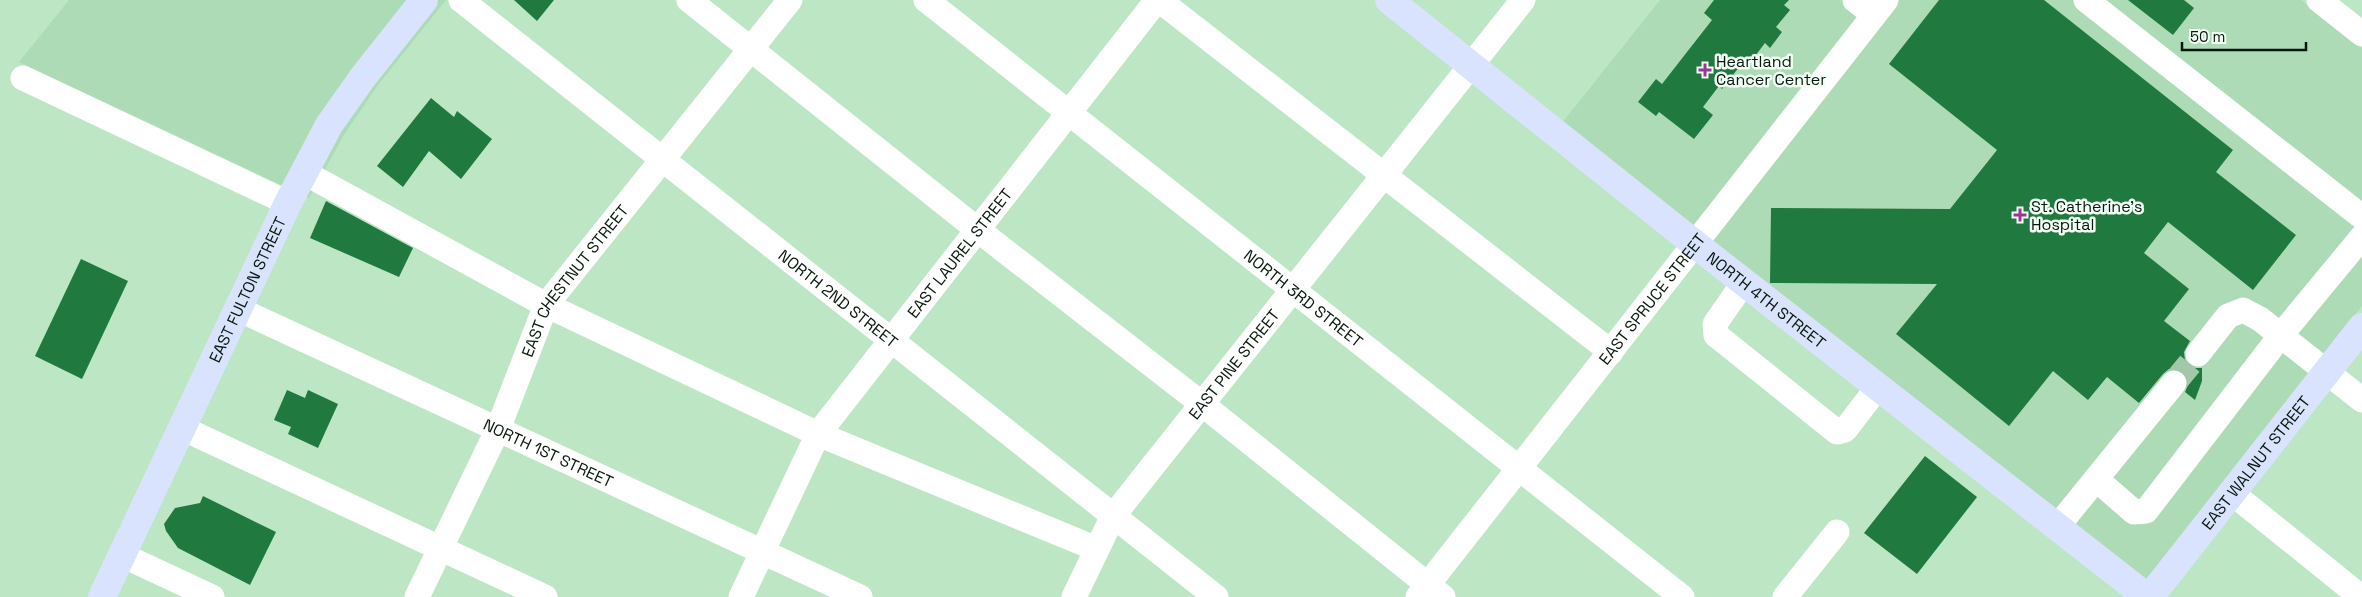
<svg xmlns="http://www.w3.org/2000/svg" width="2362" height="597" font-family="'Space Grotesk',sans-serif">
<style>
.built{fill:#addbb6}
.building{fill:#207a40}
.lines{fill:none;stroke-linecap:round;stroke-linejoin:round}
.minor-tunnel{stroke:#a2c7a9;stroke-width:25;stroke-dasharray:25 12;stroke-linecap:butt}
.minor{stroke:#fff;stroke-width:25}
.major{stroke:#dae3fd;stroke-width:28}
.poi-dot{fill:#9d3496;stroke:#f2fff4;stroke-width:2}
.labels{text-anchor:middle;stroke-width:5;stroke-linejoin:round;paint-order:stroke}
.poi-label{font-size:16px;fill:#08180c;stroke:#f2fff4;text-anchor:start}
.street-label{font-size:16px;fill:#08180c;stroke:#f2fff4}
</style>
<rect width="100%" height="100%" fill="#bde6c5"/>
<!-- built -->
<g class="built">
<polygon points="69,0 446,0 378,85 344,135 309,198 19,62"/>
<polygon points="1660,0 2301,0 2362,48 2362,306 2143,583 1562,123"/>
</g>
<!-- building -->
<g class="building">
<polygon points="514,0 554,0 537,21"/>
<polygon points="1714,0 1789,0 1784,5 1790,10 1776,27 1782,32 1770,48 1765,43 1752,60 1747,57 1722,89 1719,86 1703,107 1713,115 1694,139 1659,112 1656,116 1638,102 1656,79 1662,84 1712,20 1704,13"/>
<polygon points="1939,0 2044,0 2233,150 2216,172 2296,235 2253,290 2168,222 2144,253 2189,289 2164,321 2190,341 2184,352 2185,360 2189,365 2195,368 2202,368 2202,381 2195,400 2185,392 2188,385 2187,377 2183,372 2177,369 2169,369 2163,374 2139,403 2107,377 2088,400 2053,371 2009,426 1896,334 1937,284 1770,283 1771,208 1950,209 1997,150 1889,64"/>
<polygon points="2128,0 2184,0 2194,8 2173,35"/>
<polygon points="431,98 454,117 457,111 492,139 461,179 429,151 403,187 377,166"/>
<polygon points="326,201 413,248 399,277 310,238"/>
<polygon points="81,259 128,281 82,379 35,356"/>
<polygon points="287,390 305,398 308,390 338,404 318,448 288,434 291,427 274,420"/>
<polygon points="1925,456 1977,497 1917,574 1864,533"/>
<polygon points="203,496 276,532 250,585 178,548 166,531 164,524 175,508 200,503"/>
</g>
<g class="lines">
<!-- minor-tunnel -->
<polyline class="minor-tunnel" points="2174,383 2198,354"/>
<!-- minor -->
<g class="minor">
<path id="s1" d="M461,0L1216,597"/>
<polyline points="689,0 978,230 1202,404 1443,597"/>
<path id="s2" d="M926,0L1682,597"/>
<polyline points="1159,0 1611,352"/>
<polyline points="1855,0 1874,15"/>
<polyline points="2086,0 2362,217"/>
<polyline points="2319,0 2362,34"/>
<polyline points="23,78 288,203"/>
<polyline points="305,173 546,305 818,434 1097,549"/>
<polyline points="1744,282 1715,324 1716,335 1837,432 1845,430 1878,387"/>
<path id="s3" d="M238,309L860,597"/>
<polyline points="2198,354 2228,316 2243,310 2260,319 2362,400"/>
<polyline points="182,428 545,597"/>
<polyline points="2096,479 2134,512 2146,511 2281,335 2362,237"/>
<polyline points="2232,493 2361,597"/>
<polyline points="2057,527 2174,383"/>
<polyline points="122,555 212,597"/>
<path id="s4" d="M417,597L498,429L546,305L790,0"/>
<path id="s5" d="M741,597L818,434L1157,0"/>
<path id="s6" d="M1074,597L1113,516L1523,0"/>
<path id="s7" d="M1418,597L1886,0"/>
<polyline points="1785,597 1837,532"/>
</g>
<!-- major -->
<g class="major">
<path id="s8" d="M1389,0L1695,244L2147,597"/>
<path id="s9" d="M102,597L288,203L329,125L363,77L424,0"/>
<path id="s10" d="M2150,597L2362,327"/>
</g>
</g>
<!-- markers -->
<g class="poi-dot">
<path d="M1702.5 62.5h5v5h5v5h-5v5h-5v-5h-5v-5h5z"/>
<path d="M2017.5 207.5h5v5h5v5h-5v5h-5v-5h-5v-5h5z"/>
</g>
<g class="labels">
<!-- poi labels -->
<g class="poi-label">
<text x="1716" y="67">Heartland<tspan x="1716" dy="18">Cancer Center</tspan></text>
<text x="2031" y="212">St. Catherine's<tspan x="2031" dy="18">Hospital</tspan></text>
</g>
<!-- street labels -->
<g class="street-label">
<text dy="6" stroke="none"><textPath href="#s5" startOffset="410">EAST LAUREL STREET</textPath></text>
<text dy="6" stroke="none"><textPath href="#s4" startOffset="355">EAST CHESTNUT STREET</textPath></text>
<text dy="6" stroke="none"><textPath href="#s9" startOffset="340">EAST FULTON STREET</textPath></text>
<text dy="6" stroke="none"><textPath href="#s1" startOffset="481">NORTH 2ND STREET</textPath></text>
<text dy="6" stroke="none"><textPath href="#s2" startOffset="481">NORTH 3RD STREET</textPath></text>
<text dy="6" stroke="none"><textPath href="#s7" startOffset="379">EAST SPRUCE STREET</textPath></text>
<text dy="6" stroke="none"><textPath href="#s8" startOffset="482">NORTH 4TH STREET</textPath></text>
<text dy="6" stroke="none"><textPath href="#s6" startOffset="284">EAST PINE STREET</textPath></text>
<text dy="6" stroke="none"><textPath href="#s3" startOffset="342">NORTH 1ST STREET</textPath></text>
<text dy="6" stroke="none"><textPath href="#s10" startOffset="171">EAST WALNUT STREET</textPath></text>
</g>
</g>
<!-- scale -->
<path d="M2182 42v8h124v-8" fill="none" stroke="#08180c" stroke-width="2.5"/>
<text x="2190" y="42" font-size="15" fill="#08180c" stroke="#f2fff4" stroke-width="4" paint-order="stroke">50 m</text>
</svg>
